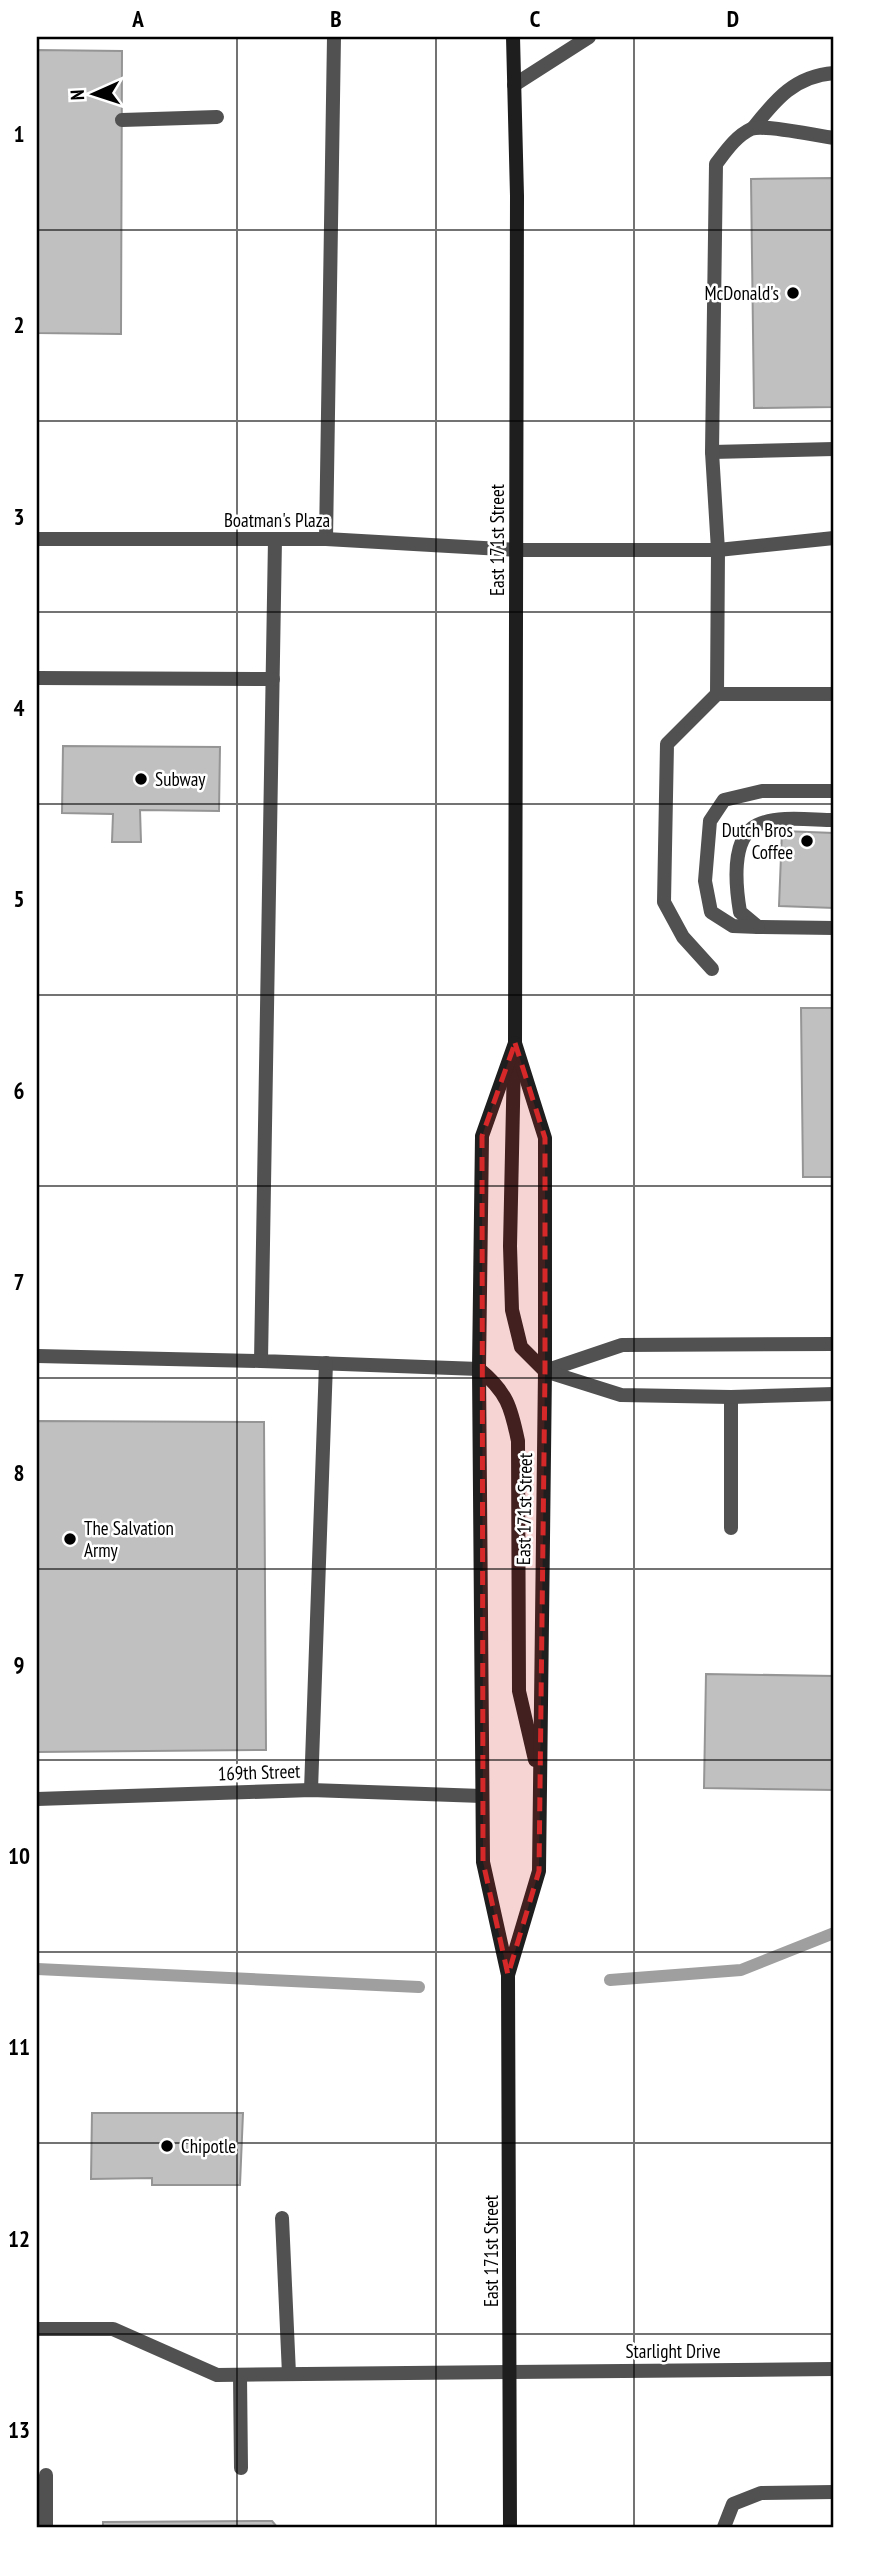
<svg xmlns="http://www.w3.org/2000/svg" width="871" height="2564" font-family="'PT Sans Narrow',sans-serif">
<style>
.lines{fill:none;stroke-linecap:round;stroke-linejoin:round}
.stream{stroke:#9f9f9f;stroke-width:12}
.building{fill:#c0c0c0;stroke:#959595;stroke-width:2}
.lane{stroke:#515151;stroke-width:14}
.street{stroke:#515151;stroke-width:14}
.secondary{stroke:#1e1e1e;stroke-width:14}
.marked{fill:#d62828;fill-opacity:0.2;stroke:#d62828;stroke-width:5;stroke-dasharray:14 9;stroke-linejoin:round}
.grid{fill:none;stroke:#000;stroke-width:2;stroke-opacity:0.55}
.poi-dot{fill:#000;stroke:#fff;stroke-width:2.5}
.labels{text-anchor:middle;stroke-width:5;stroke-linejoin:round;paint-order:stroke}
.poi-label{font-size:19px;fill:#000;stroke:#fff;text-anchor:start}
.street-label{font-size:19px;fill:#000;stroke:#fff}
.neatline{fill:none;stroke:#000;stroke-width:2.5}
.grid-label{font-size:23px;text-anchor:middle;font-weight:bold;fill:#000}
</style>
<rect width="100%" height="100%" fill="#fff"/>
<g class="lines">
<!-- stream -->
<g class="stream">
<polyline points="37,1969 419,1987"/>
<polyline points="610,1980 741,1970 834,1933"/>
</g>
</g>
<!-- building -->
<g class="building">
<polygon points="37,50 122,51 121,334 37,333"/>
<polygon points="834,178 834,407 754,408 751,179"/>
<polygon points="63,746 220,747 219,811 140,810 141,842 112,842 113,814 62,813"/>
<polygon points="782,831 834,833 834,908 779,906"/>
<polygon points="801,1008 834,1008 834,1177 803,1177"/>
<polygon points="37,1421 264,1422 266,1750 37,1752"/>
<polygon points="706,1674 834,1676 834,1790 704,1788"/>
<polygon points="92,2113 243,2113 240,2185 152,2185 152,2178 91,2179"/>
<polygon points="272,2521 277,2527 103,2527 103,2522"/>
</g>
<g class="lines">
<!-- lane -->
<g class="lane">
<polyline points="514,85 589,37"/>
<polyline points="122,120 217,117"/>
<path d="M753,128C776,99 795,76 834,73"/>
<polyline points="712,452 834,449"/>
<polyline points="275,539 261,1361 479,1369"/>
<polyline points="326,539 334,37"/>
<polyline points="517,550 718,550 834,538"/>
<polyline points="37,678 273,679"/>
<path d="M717,694L718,550L712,452L716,164C726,151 736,136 751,129C765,124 817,136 834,138"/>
<path d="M834,820C811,820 778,815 757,825C730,838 736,888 740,912L758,927L834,928"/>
<polyline points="758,927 733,926 711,912 705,881 710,821 724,800 762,791 834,791"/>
<polyline points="712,969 683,937 664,902 667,744 717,694 834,694"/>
<polyline points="37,1356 261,1361"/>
<polyline points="731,1528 731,1397"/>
<polyline points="311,1790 326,1363"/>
<polyline points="37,1799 311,1790 482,1796"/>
<polyline points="282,2218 289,2374"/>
<polyline points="37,2329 113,2329 217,2375 511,2372"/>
<polyline points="240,2375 241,2468"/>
<polyline points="46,2527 46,2475"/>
<polyline points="724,2527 733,2504 761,2493 834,2492"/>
</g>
<!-- street -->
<g class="street">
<polyline points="37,539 326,539 517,550"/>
<polyline points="545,1371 622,1345 834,1344"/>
<polyline points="545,1371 621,1395 731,1397 834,1394"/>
<polyline points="511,2372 834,2369"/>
</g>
<!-- secondary -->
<g class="secondary">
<polyline points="514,1059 510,1246 512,1310 521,1347 545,1371"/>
<path d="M479,1369C507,1392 511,1407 518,1441L519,1691L535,1760"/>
<polyline points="508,1975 539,1871 545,1371 545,1138 515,1043 517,196 513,37"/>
<polyline points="510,2527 508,1975 483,1862 479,1369 482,1136 515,1043"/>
</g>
</g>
<!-- marked area -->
<path class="marked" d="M515,1043L545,1138V1371L539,1871L508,1975L483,1862L482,1136Z"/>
<!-- grid -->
<path class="grid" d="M237,37V2527M436,37V2527M634,37V2527M37,230H834M37,421H834M37,612H834M37,804H834M37,995H834M37,1186H834M37,1378H834M37,1569H834M37,1760H834M37,1952H834M37,2143H834M37,2334H834"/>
<!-- markers -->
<g class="poi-dot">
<circle cx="793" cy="293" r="7"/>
<circle cx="141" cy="779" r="7"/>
<circle cx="807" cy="841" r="7"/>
<circle cx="70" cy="1539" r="7"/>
<circle cx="167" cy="2146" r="7"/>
</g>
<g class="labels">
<!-- poi labels -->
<g class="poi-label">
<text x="779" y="300" text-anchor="end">McDonald's</text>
<text x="155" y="786">Subway</text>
<text x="793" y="837" text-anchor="end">Dutch Bros<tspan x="793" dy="22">Coffee</tspan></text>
<text x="84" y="1535">The Salvation<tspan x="84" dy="22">Army</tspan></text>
<text x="181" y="2153">Chipotle</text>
</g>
<!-- street labels -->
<g class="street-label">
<text x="277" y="527">Boatman's Plaza</text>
<text transform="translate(497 540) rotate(-90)" y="7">East 171st Street</text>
<text transform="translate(524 1509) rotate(-89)" y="7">East 171st Street</text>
<text transform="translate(259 1772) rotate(-2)" y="7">169th Street</text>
<text transform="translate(491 2251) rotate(-90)" y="7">East 171st Street</text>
<text x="673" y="2358">Starlight Drive</text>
</g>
</g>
<!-- border -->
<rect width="871" height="2564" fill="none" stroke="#ffffff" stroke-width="77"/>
<!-- north arrow -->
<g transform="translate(94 94) rotate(267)" stroke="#ffffff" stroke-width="5" paint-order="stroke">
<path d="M0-5L12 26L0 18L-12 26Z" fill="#000000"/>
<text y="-10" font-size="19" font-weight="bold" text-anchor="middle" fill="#000000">N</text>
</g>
<rect x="38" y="38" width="794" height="2488" class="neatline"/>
<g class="grid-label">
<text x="138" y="27">A</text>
<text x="336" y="27">B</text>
<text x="535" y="27">C</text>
<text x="733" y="27">D</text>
<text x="19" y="142">1</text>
<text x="19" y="333">2</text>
<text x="19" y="525">3</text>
<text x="19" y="716">4</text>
<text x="19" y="907">5</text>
<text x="19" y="1099">6</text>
<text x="19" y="1290">7</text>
<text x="19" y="1481">8</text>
<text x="19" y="1673">9</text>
<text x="19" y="1864">10</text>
<text x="19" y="2055">11</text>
<text x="19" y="2247">12</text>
<text x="19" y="2438">13</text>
</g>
</svg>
